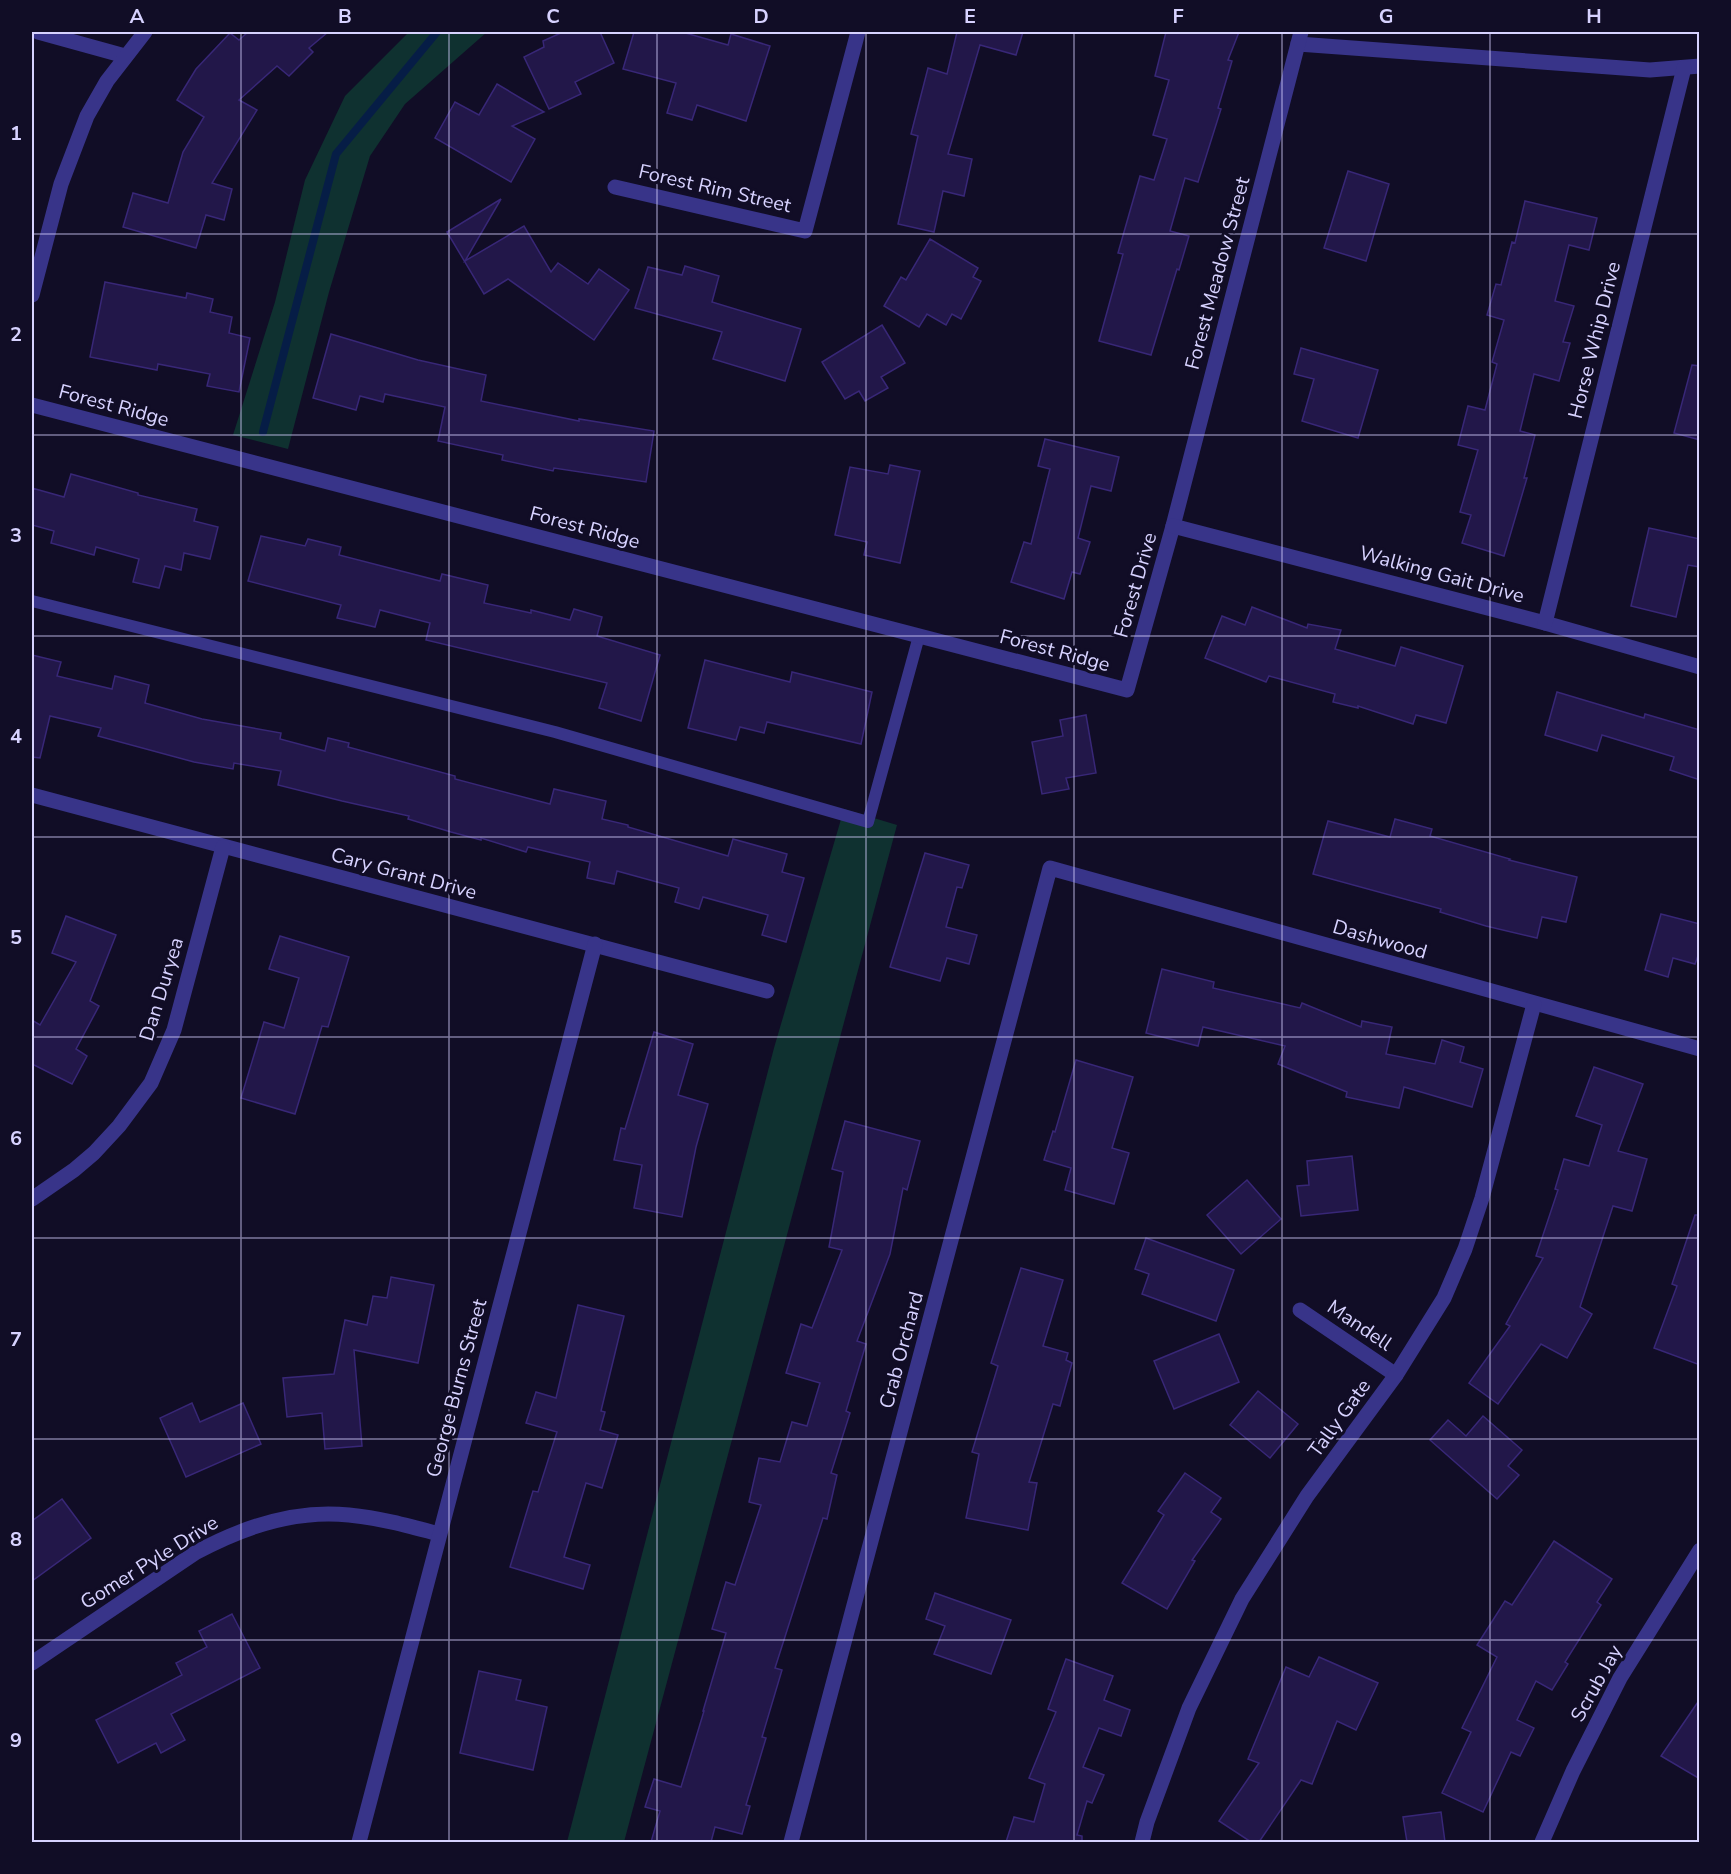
<svg xmlns="http://www.w3.org/2000/svg" width="1731" height="1874" font-family="'Nunito Sans',sans-serif">
<style>
.green{fill:#0f3130}
.lines{fill:none;stroke-linecap:round;stroke-linejoin:round}
.stream{stroke:#061d46;stroke-width:8}
.building{fill:#221749;stroke:#382777;stroke-width:1.5}
.service{stroke:#383489;stroke-width:12}
.minor{stroke:#383489;stroke-width:15}
.grid{fill:none;stroke:#d7d2ff;stroke-width:1.5;stroke-opacity:0.55}
.labels{text-anchor:middle;stroke-width:6;stroke-linejoin:round;paint-order:stroke}
.street-label{font-size:20px;fill:#d7d2ff;stroke:#110d26}
.neatline{fill:none;stroke:#d7d2ff;stroke-width:2}
.grid-label{font-size:20px;text-anchor:middle;font-weight:bold;fill:#d7d2ff}
</style>
<rect width="100%" height="100%" fill="#110d26"/>
<!-- green -->
<g class="green">
<polygon points="409,32 487,32 405,104 370,156 329,292 288,449 233,435 275,302 305,180 345,96"/>
<polygon points="844,809 897,825 624,1842 567,1842 774,1048"/>
</g>
<g class="lines">
<!-- stream -->
<polyline class="stream" points="263,432 336,154 437,32"/>
</g>
<!-- building -->
<g class="building">
<polygon points="248,32 328,32 309,48 313,52 289,76 277,66 239,100 257,110 212,183 232,189 224,220 206,215 196,248 123,227 133,193 168,203 183,152 204,117 177,100 196,69 230,33 239,40"/>
<polygon points="563,32 600,32 614,63 575,82 581,94 549,109 524,57 544,47 543,41"/>
<polygon points="634,32 682,32 728,45 731,34 770,46 746,121 697,105 692,120 667,113 676,83 623,69"/>
<polygon points="957,32 1023,32 1016,55 980,45 948,154 972,159 964,196 943,191 934,232 898,224 918,136 911,134 928,68 947,74"/>
<polygon points="1166,32 1239,32 1228,60 1232,61 1218,108 1221,109 1198,182 1185,178 1170,231 1189,236 1179,270 1177,269 1151,355 1099,341 1123,254 1118,253 1140,176 1154,180 1167,139 1153,135 1169,80 1155,76"/>
<polygon points="497,84 544,112 512,126 535,139 511,182 435,138 455,102 479,115"/>
<polygon points="1348,171 1389,184 1366,261 1324,248"/>
<polygon points="501,199 465,261 524,226 551,272 558,263 588,284 599,269 629,290 594,340 508,279 484,294 447,232"/>
<polygon points="1525,201 1597,218 1589,250 1569,245 1555,301 1574,306 1563,342 1570,343 1559,381 1534,374 1520,431 1535,435 1524,478 1527,478 1504,556 1462,543 1471,515 1460,512 1478,450 1458,445 1468,406 1485,410 1497,364 1492,362 1504,320 1487,315 1496,284 1501,285 1512,242 1515,243"/>
<polygon points="930,239 978,268 973,277 981,281 961,319 952,314 946,325 927,314 919,327 884,306 901,277 906,280"/>
<polygon points="685,266 719,276 712,302 801,329 785,381 713,359 722,332 635,308 648,267 682,275"/>
<polygon points="105,282 186,298 187,293 213,299 210,312 232,317 229,333 250,338 239,392 207,386 210,374 158,364 157,370 90,357"/>
<polygon points="882,325 905,363 881,377 888,388 865,401 859,391 845,399 822,362"/>
<polygon points="331,334 418,360 486,375 481,401 579,421 579,419 654,431 646,482 554,468 553,471 502,460 503,455 438,441 445,407 385,394 383,402 360,396 356,410 313,398"/>
<polygon points="1301,348 1378,370 1358,438 1302,421 1314,379 1294,374"/>
<polygon points="1692,365 1700,366 1700,440 1674,433"/>
<polygon points="1045,439 1119,457 1111,491 1091,486 1078,538 1090,542 1080,574 1072,572 1064,599 1011,582 1024,542 1031,544 1050,469 1038,466"/>
<polygon points="890,465 920,471 900,563 864,555 867,542 835,535 850,467 888,474"/>
<polygon points="71,474 138,493 138,495 197,509 194,521 218,527 210,559 184,553 181,570 165,566 159,588 133,582 139,559 96,547 94,555 51,543 54,531 32,525 32,488 64,497"/>
<polygon points="1649,528 1700,539 1700,567 1688,565 1676,617 1631,606"/>
<polygon points="261,536 305,546 308,539 341,547 339,555 440,581 442,574 488,585 484,603 531,613 531,610 570,620 574,609 602,617 597,636 660,655 641,721 599,708 607,683 426,640 430,623 380,610 375,627 337,618 341,605 248,581"/>
<polygon points="1252,607 1307,628 1308,624 1341,630 1335,649 1395,666 1401,647 1463,666 1446,723 1416,715 1413,724 1358,706 1358,708 1333,702 1335,694 1269,676 1266,682 1205,658 1222,616 1245,625"/>
<polygon points="32,655 61,662 57,676 112,689 115,676 149,685 145,703 202,719 281,733 280,739 325,751 328,738 349,743 348,747 455,776 455,779 550,804 554,789 606,801 602,819 628,825 628,827 728,856 733,839 787,854 782,872 804,878 786,942 762,935 768,915 703,897 699,909 675,902 679,888 617,871 614,884 587,878 590,862 528,847 526,852 481,838 481,840 451,832 408,819 409,816 342,801 278,785 281,771 234,763 233,769 194,762 98,736 101,728 50,716 40,758 32,757"/>
<polygon points="705,660 790,682 792,672 872,692 861,744 767,722 764,733 740,727 736,740 688,728"/>
<polygon points="1557,692 1644,718 1645,714 1700,730 1700,780 1670,770 1674,757 1602,735 1597,751 1545,735"/>
<polygon points="1086,715 1096,773 1066,778 1069,789 1042,794 1032,742 1063,736 1060,720"/>
<polygon points="1395,819 1432,829 1430,836 1510,859 1509,860 1577,877 1566,922 1542,917 1537,938 1486,926 1440,912 1441,909 1313,874 1328,821 1390,837"/>
<polygon points="925,853 969,865 962,888 957,887 946,927 977,935 969,964 947,958 940,981 890,967"/>
<polygon points="1661,914 1700,924 1700,950 1695,964 1673,958 1668,977 1645,970"/>
<polygon points="66,916 116,935 90,1001 99,1006 76,1049 87,1056 72,1084 32,1064 32,1020 40,1025 76,962 52,953"/>
<polygon points="280,936 349,957 328,1027 322,1026 295,1114 241,1098 264,1022 284,1028 299,978 269,969"/>
<polygon points="1162,969 1214,982 1213,988 1300,1008 1302,1003 1361,1027 1362,1021 1392,1027 1386,1054 1435,1064 1442,1040 1464,1047 1460,1062 1483,1069 1472,1107 1404,1087 1399,1108 1346,1097 1347,1092 1278,1064 1285,1046 1203,1027 1198,1046 1146,1033"/>
<polygon points="654,1032 693,1044 678,1095 708,1104 696,1147 682,1217 634,1208 642,1165 614,1160 621,1128 625,1129"/>
<polygon points="1076,1060 1133,1077 1112,1148 1129,1153 1114,1204 1065,1190 1071,1168 1044,1160 1053,1131 1055,1132"/>
<polygon points="1594,1067 1643,1084 1618,1151 1647,1159 1632,1211 1613,1206 1580,1307 1592,1314 1567,1358 1541,1344 1498,1404 1469,1383 1510,1326 1506,1324 1543,1258 1536,1256 1558,1190 1555,1189 1564,1159 1589,1166 1602,1125 1576,1116"/>
<polygon points="845,1121 920,1141 907,1190 903,1188 890,1254 857,1341 866,1344 846,1411 850,1413 831,1473 837,1475 827,1519 823,1518 775,1668 782,1670 762,1737 766,1738 746,1805 750,1806 742,1834 715,1827 711,1842 651,1842 660,1811 645,1807 654,1779 681,1787 704,1711 703,1711 726,1633 712,1629 726,1582 735,1585 761,1505 749,1502 759,1458 780,1462 792,1422 807,1426 820,1383 786,1373 801,1324 812,1328 842,1250 829,1247 843,1172 832,1169"/>
<polygon points="1352,1156 1358,1210 1301,1216 1297,1186 1309,1185 1307,1161"/>
<polygon points="1247,1180 1281,1219 1241,1254 1207,1215"/>
<polygon points="1695,1215 1700,1215 1700,1365 1654,1348 1677,1286 1672,1284"/>
<polygon points="1146,1238 1234,1270 1216,1321 1142,1294 1149,1274 1135,1269"/>
<polygon points="1021,1268 1063,1280 1043,1346 1068,1353 1066,1360 1072,1363 1060,1406 1053,1404 1029,1482 1037,1483 1028,1530 966,1518 979,1454 972,1452 998,1366 991,1363"/>
<polygon points="391,1277 434,1285 418,1363 354,1350 362,1446 325,1449 322,1413 287,1417 283,1378 334,1374 345,1320 367,1325 373,1296 387,1298"/>
<polygon points="578,1305 624,1316 601,1411 605,1412 600,1430 618,1435 602,1488 586,1483 564,1557 590,1565 583,1589 510,1567 533,1491 538,1492 557,1432 526,1423 536,1392 556,1398"/>
<polygon points="1219,1334 1239,1382 1174,1409 1154,1361"/>
<polygon points="1258,1391 1298,1424 1270,1458 1230,1425"/>
<polygon points="192,1403 200,1422 243,1403 261,1444 186,1477 160,1418"/>
<polygon points="1483,1416 1522,1450 1508,1466 1519,1475 1497,1499 1430,1440 1448,1420 1466,1436"/>
<polygon points="1185,1473 1221,1498 1211,1512 1221,1519 1192,1560 1195,1561 1167,1609 1122,1583 1164,1515 1158,1511"/>
<polygon points="62,1499 91,1538 32,1581 32,1521"/>
<polygon points="1554,1541 1612,1579 1597,1602 1601,1605 1565,1662 1568,1664 1552,1690 1536,1681 1517,1720 1534,1728 1520,1756 1511,1752 1483,1812 1442,1793 1471,1732 1462,1728 1497,1657 1477,1645 1505,1601 1512,1605"/>
<polygon points="935,1593 1011,1620 991,1674 934,1654 945,1626 926,1619"/>
<polygon points="232,1614 260,1668 171,1714 185,1740 161,1753 156,1743 118,1763 96,1720 182,1675 176,1663 207,1647 199,1631"/>
<polygon points="1319,1657 1378,1683 1356,1730 1337,1721 1312,1784 1301,1780 1259,1842 1251,1842 1219,1821 1259,1763 1248,1759 1286,1667 1309,1677"/>
<polygon points="1066,1659 1113,1676 1104,1700 1130,1710 1121,1736 1099,1728 1083,1767 1104,1775 1092,1803 1087,1801 1077,1835 1082,1836 1082,1842 1006,1842 1014,1817 1034,1822 1045,1784 1029,1778 1056,1712 1048,1709"/>
<polygon points="479,1671 521,1680 516,1700 547,1707 533,1770 460,1753"/>
<polygon points="1700,1699 1700,1779 1661,1756"/>
<polygon points="1441,1812 1445,1842 1407,1842 1403,1817"/>
</g>
<g class="lines">
<!-- service -->
<polyline class="service" points="32,601 555,732 868,822 919,636"/>
<!-- minor -->
<g class="minor">
<polyline points="38,32 125,56"/>
<polyline points="1298,44 1650,70 1700,66"/>
<polyline points="615,187 805,231 858,32"/>
<polyline points="32,295 61,184 87,116 107,81 145,32"/>
<polyline points="32,405 1127,690 1173,526 1301,32"/>
<polyline points="1173,526 1545,623 1700,667"/>
<polyline points="1545,623 1684,68"/>
<polyline points="32,795 767,991"/>
<polyline points="32,1199 74,1170 94,1153 119,1126 151,1083 174,1030 223,847"/>
<polyline points="1300,1310 1396,1375"/>
<path d="M32,1663L195,1553C241,1528 295,1509 349,1515C380,1518 409,1526 439,1534"/>
<polyline points="359,1842 595,944"/>
<polyline points="791,1842 1050,868 1700,1049"/>
<polyline points="1142,1842 1147,1822 1189,1708 1242,1599 1307,1496 1396,1375 1444,1298 1465,1249 1482,1198 1534,1004"/>
<polyline points="1542,1842 1573,1771 1620,1678 1700,1550"/>
</g>
</g>
<!-- grid -->
<path class="grid" d="M241,32V1842M449,32V1842M657,32V1842M866,32V1842M1074,32V1842M1282,32V1842M1490,32V1842M32,234H1700M32,435H1700M32,636H1700M32,837H1700M32,1037H1700M32,1238H1700M32,1439H1700M32,1640H1700"/>
<g class="labels">
<!-- street labels -->
<g class="street-label">
<text transform="translate(715 188) rotate(13)" y="7">Forest Rim Street</text>
<text transform="translate(1217 273) rotate(-75)" y="7">Forest Meadow Street</text>
<text transform="translate(1594 340) rotate(-76)" y="7">Horse Whip Drive</text>
<text transform="translate(114 405) rotate(15)" y="7">Forest Ridge</text>
<text transform="translate(585 527) rotate(15)" y="7">Forest Ridge</text>
<text transform="translate(1442 574) rotate(15)" y="7">Walking Gait Drive</text>
<text transform="translate(1135 585) rotate(-74)" y="7">Forest Drive</text>
<text transform="translate(1055 650) rotate(15)" y="7">Forest Ridge</text>
<text transform="translate(404 873) rotate(15)" y="7">Cary Grant Drive</text>
<text transform="translate(1380 939) rotate(16)" y="7">Dashwood</text>
<text transform="translate(161 989) rotate(-73)" y="7">Dan Duryea</text>
<text transform="translate(1360 1325) rotate(34)" y="7">Mandell</text>
<text transform="translate(901 1350) rotate(-75)" y="7">Crab Orchard</text>
<text transform="translate(456 1388) rotate(-75)" y="7">George Burns Street</text>
<text transform="translate(1339 1418) rotate(-54)" y="7">Tally Gate</text>
<text transform="translate(149 1562) rotate(-32)" y="7">Gomer Pyle Drive</text>
<text transform="translate(1596 1683) rotate(-61)" y="7">Scrub Jay</text>
</g>
</g>
<!-- border -->
<rect width="1731" height="1874" fill="none" stroke="#110d26" stroke-width="66"/>
<rect x="33" y="33" width="1665" height="1808" class="neatline"/>
<g class="grid-label">
<text x="137" y="23">A</text>
<text x="345" y="23">B</text>
<text x="553" y="23">C</text>
<text x="761" y="23">D</text>
<text x="970" y="23">E</text>
<text x="1178" y="23">F</text>
<text x="1386" y="23">G</text>
<text x="1594" y="23">H</text>
<text x="16" y="140">1</text>
<text x="16" y="341">2</text>
<text x="16" y="542">3</text>
<text x="16" y="743">4</text>
<text x="16" y="944">5</text>
<text x="16" y="1145">6</text>
<text x="16" y="1346">7</text>
<text x="16" y="1546">8</text>
<text x="16" y="1747">9</text>
</g>
</svg>
